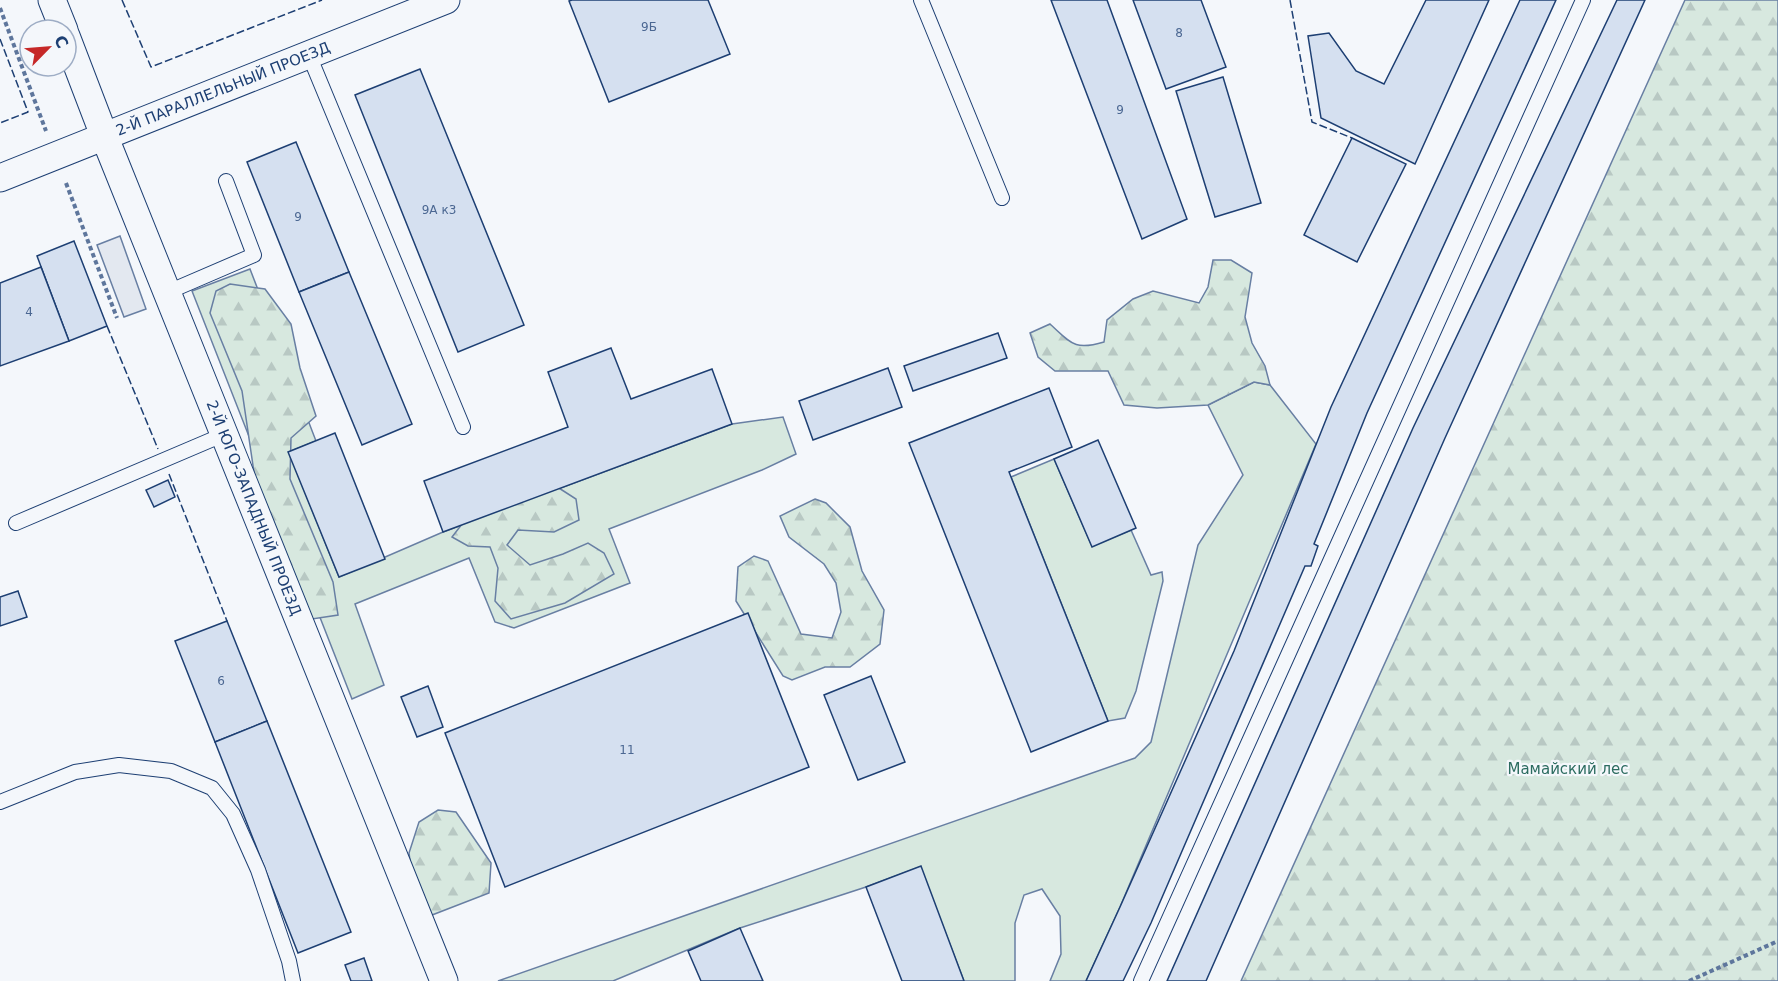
<svg xmlns="http://www.w3.org/2000/svg" width="1778" height="981" font-family="'DejaVu Sans',sans-serif">
<style>
.green{fill:#d7e8df;stroke:#687fa3;stroke-width:1.5}
.forest{fill:url(#forest-firs);stroke:#687fa3;stroke-width:1.5}
.parking{fill:#e3e8f0;stroke:#687fa3;stroke-width:1.5}
.building{fill:#d5e0f0;stroke:#1d3f73;stroke-width:1.5}
.lines{fill:none;stroke-linecap:round;stroke-linejoin:round}
.service-casing{stroke:#1d3f73;stroke-width:16}
.minor-casing{stroke:#1d3f73;stroke-width:29}
.path{stroke:#5e769c;stroke-width:4;stroke-dasharray:4.5 3;stroke-linecap:butt}
.service{stroke:#f4f7fb;stroke-width:14}
.minor{stroke:#f4f7fb;stroke-width:27}
.fence{stroke:#1d3f73;stroke-width:1.5;stroke-dasharray:8 3;stroke-linecap:butt}
.labels{text-anchor:middle;stroke-width:4.5;stroke-linejoin:round;paint-order:stroke}
.number-label{font-size:12px;fill:#4b6792}
.street-label{font-size:15px;fill:#1d3f73;stroke:#f4f7fb}
.park-label{font-size:15px;fill:#2c6c60;stroke:#f4f7fb}
</style>
<defs>
<pattern id="forest-firs" width="22" height="20" patternUnits="userSpaceOnUse" patternTransform="scale(1.5)"><rect width="22" height="20" fill="#d7e8df"/><path d="M5 1l3.5 6h-7zM16 11l3.5 6h-7z" fill="#b8c8c3"/></pattern>
</defs>
<rect width="100%" height="100%" fill="#f4f7fb"/>
<!-- green -->
<g class="green">
<polygon points="250,269 316,441 289,452 339,577 443,532 732,424 783,417 796,454 762,470 609,529 630,583 514,628 495,622 469,558 355,604 384,685 352,699 192,291"/>
<polygon points="1254,382 1270,385 1316,444 1120,907 1086,981 1050,981 1061,954 1060,916 1042,889 1024,895 1015,923 1015,981 964,981 920,867 866,887 740,928 613,981 498,981 1135,758 1151,742 1198,545 1243,475 1208,405"/>
<polygon points="1054,459 1092,546 1131,530 1151,575 1162,572 1163,581 1136,691 1125,718 1108,721 1011,477"/>
</g>
<!-- forest -->
<g class="forest">
<polygon points="1685,0 1778,0 1778,981 1241,981"/>
<path d="M1213,260H1231L1252,273L1245,317L1252,343L1265,366L1270,385L1254,382L1208,405L1157,408L1124,405L1108,371H1055L1038,357L1030,333L1050,324C1071,343 1074,351 1104,342L1107,320L1133,299L1153,291L1199,303L1208,287Z"/>
<polygon points="230,284 265,289 291,324 300,368 316,416 291,438 290,479 333,582 338,615 312,619 255,479 242,391 210,313 216,291"/>
<polygon points="548,481 576,499 579,520 554,532 518,530 507,545 530,565 563,554 588,543 604,553 614,574 565,603 511,619 495,601 498,568 490,547 468,546 452,537 486,493"/>
<polygon points="815,499 826,503 850,527 862,571 884,610 880,644 850,667 825,667 792,680 783,676 736,601 738,567 754,556 768,561 801,634 832,638 841,612 836,583 824,564 789,537 780,516"/>
<polygon points="438,810 456,812 491,863 489,893 432,915 414,890 409,853 419,822"/>
</g>
<!-- parking -->
<polygon class="parking" points="120,236 146,309 124,317 97,245"/>
<!-- building -->
<g class="building">
<polygon points="572,0 708,0 730,54 609,102 569,1"/>
<polygon points="1051,0 1107,0 1187,219 1142,239"/>
<polygon points="1133,0 1201,0 1226,67 1166,89"/>
<polygon points="1426,0 1489,0 1415,164 1321,118 1308,36 1329,33 1356,71 1384,84"/>
<polygon points="1520,0 1556,0 1367,413 1314,544 1318,546 1311,566 1305,566 1151,923 1123,981 1086,981 1120,907 1234,651 1331,407"/>
<polygon points="1617,0 1645,0 1445,438 1206,981 1167,981 1413,428"/>
<polygon points="420,69 524,325 458,352 355,95"/>
<polygon points="1223,77 1261,203 1215,217 1176,91"/>
<polygon points="1352,138 1406,164 1357,262 1304,235"/>
<polygon points="296,142 349,272 299,292 247,162"/>
<polygon points="74,241 107,326 69,341 37,256"/>
<polygon points="41,267 69,341 0,366 0,283"/>
<polygon points="349,272 412,424 362,445 299,292"/>
<polygon points="998,333 1007,358 913,391 904,366"/>
<polygon points="611,348 631,399 712,369 732,424 443,532 424,481 568,427 548,372"/>
<polygon points="888,368 902,407 813,440 799,401"/>
<polygon points="1049,388 1072,447 1009,472 1108,721 1031,752 909,443"/>
<polygon points="335,433 385,559 339,577 288,452"/>
<polygon points="1098,440 1136,528 1092,547 1054,459"/>
<polygon points="168,480 175,497 154,507 146,490"/>
<polygon points="18,591 27,617 0,626 0,597"/>
<polygon points="748,613 809,767 505,887 445,733"/>
<polygon points="227,621 267,721 215,742 175,641"/>
<polygon points="871,676 905,762 858,780 824,695"/>
<polygon points="428,686 443,727 417,737 401,697"/>
<polygon points="267,721 351,932 298,953 215,742"/>
<polygon points="921,866 964,981 902,981 866,887"/>
<polygon points="740,928 763,981 701,981 688,951"/>
<polygon points="364,958 372,981 351,981 345,965"/>
</g>
<g class="lines">
<defs>
<g id="service">
<polyline points="921,0 1002,198"/>
<polyline points="309,55 463,427"/>
<polyline points="168,292 254,255 226,181"/>
<polyline points="16,523 225,434"/>
<polyline points="0,802 75,772 119,765 171,771 212,788 233,814 258,870 289,961 293,981"/>
<polyline points="1141,981 1583,0"/>
</g>
<g id="minor">
<polyline points="52,0 64,30"/>
<path id="s1" d="M66,36L105,138L444,981"/>
<path id="s2" d="M0,178L446,0"/>
</g>
</defs>
<!-- service casing -->
<use href="#service" class="service-casing"/>
<!-- minor casing -->
<use href="#minor" class="minor-casing"/>
<!-- path -->
<g class="path">
<polyline points="0,8 46,131"/>
<polyline points="66,183 117,318"/>
<polyline points="1689,981 1778,941"/>
</g>
<!-- service -->
<use href="#service" class="service"/>
<!-- minor -->
<use href="#minor" class="minor"/>
<!-- fence -->
<g class="fence">
<polyline points="122,0 151,67 322,0"/>
<polyline points="1290,0 1312,122 1352,138"/>
<polyline points="0,39 28,112 0,123"/>
<polyline points="107,326 158,449"/>
<polyline points="169,474 227,621"/>
</g>
</g>
<g class="labels">
<!-- number labels -->
<g class="number-label">
<text x="649" y="31">9Б</text>
<text x="1179" y="37">8</text>
<text x="1120" y="114">9</text>
<text x="439" y="214">9А к3</text>
<text x="298" y="221">9</text>
<text x="29" y="316">4</text>
<text x="221" y="685">6</text>
<text x="627" y="754">11</text>
</g>
<!-- street labels -->
<g class="street-label">
<text dy="5" stroke="none"><textPath href="#s2" startOffset="240">2-Й ПАРАЛЛЕЛЬНЫЙ ПРОЕЗД</textPath></text>
<text dy="5" stroke="none"><textPath href="#s1" startOffset="508">2-Й ЮГО-ЗАПАДНЫЙ ПРОЕЗД</textPath></text>
</g>
<!-- park labels -->
<g class="park-label">
<text x="1568" y="774">Мамайский лес</text>
</g>
</g>
<!-- north arrow -->
<g transform="translate(48 48) rotate(65)"><circle r="28" fill="#f4f7fb" stroke="#9eadc5" stroke-width="1.5"/>
<path d="M0-4.5L10 22L0 15L-10 22Z" fill="#c62828"/>
<text y="-9" font-size="16" font-weight="bold" text-anchor="middle" fill="#1d3f73">С</text>
</g>
</svg>
